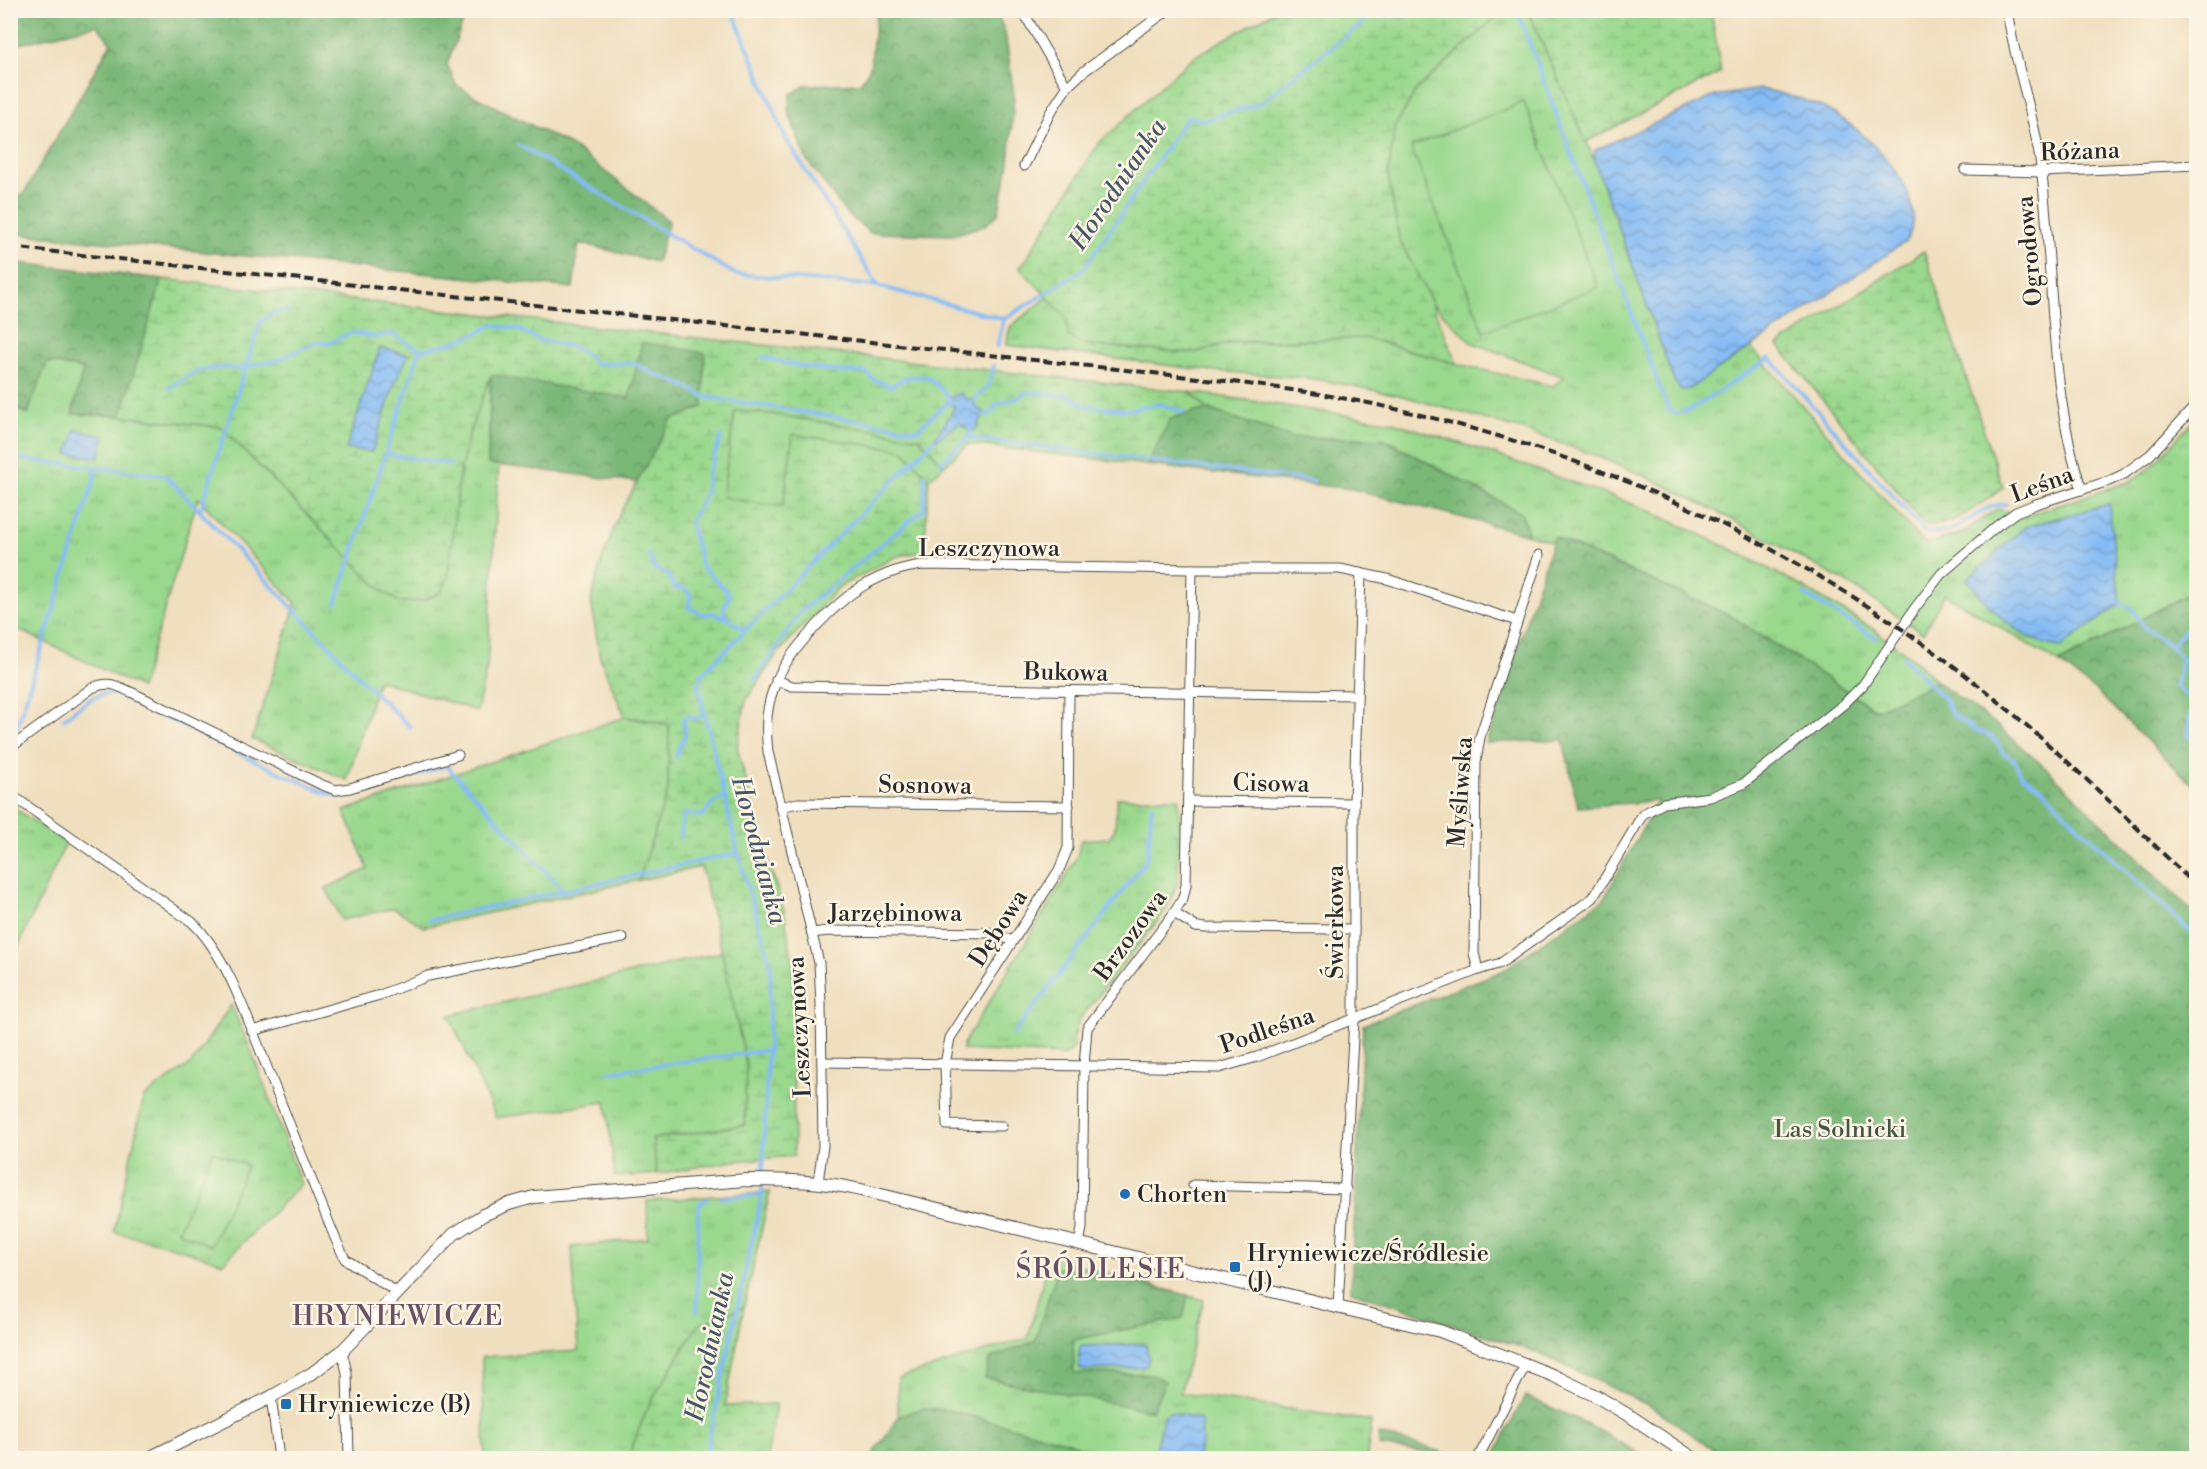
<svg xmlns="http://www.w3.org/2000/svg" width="2207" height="1469" font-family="'Libre Bodoni',serif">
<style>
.grass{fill:url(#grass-tufts);stroke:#62825c;stroke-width:1.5}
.forest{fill:url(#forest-crowns);stroke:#527252;stroke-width:1.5}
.wetland{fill:url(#wetland-marsh);stroke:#62825c;stroke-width:1.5}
.pitch{fill:#99d88d;stroke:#62825c;stroke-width:1.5}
.water{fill:url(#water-waves);stroke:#587390;stroke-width:1.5}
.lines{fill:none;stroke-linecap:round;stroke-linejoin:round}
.stream{stroke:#85bbf4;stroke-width:4}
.street-casing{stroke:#494641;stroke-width:11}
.secondary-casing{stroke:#494641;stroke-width:14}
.street{stroke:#fff;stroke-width:9}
.secondary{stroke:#fff;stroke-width:12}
.rail{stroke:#2b2b2b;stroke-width:4;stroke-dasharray:9 4.5;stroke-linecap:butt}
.poi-dot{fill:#1f6fb2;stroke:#fcf5e5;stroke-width:2}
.labels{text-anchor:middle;stroke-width:5;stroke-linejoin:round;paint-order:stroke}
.street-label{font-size:24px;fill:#2b2b2b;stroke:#fcf5e5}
.park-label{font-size:24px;fill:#465644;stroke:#fcf5e5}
.poi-label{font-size:24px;fill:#2b2b2b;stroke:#fcf5e5;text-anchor:start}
.water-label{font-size:26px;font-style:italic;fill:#465667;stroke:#fcf5e5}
.quarter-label{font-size:27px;letter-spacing:1.5px;fill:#695164;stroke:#fcf5e5}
</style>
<defs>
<pattern id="grass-tufts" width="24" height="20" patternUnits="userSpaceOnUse" patternTransform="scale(1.5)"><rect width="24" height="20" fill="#99d88d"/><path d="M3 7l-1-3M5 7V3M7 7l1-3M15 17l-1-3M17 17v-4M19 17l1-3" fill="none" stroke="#84ba7a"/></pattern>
<pattern id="forest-crowns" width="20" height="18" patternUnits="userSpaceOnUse" patternTransform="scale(1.5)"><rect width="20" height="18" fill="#7ab878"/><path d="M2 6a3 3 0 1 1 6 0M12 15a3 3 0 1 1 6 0" fill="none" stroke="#649663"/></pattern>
<pattern id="wetland-marsh" width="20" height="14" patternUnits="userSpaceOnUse" patternTransform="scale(1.5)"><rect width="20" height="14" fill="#99d88d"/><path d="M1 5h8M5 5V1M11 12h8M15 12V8" fill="none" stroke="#84ba7a"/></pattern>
<pattern id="water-waves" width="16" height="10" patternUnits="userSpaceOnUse" patternTransform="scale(1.5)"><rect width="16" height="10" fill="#85bbf4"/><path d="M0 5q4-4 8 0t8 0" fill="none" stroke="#6d98c6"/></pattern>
</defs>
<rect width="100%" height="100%" fill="#fcf5e5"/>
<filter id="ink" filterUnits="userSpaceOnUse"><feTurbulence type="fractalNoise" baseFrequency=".0167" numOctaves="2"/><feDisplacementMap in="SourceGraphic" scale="12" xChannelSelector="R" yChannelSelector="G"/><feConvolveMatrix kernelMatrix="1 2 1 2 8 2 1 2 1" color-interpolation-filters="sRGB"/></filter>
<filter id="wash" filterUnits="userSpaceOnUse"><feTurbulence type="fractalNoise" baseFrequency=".008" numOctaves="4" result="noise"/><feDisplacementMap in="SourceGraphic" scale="24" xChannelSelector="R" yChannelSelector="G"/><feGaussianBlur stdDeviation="1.35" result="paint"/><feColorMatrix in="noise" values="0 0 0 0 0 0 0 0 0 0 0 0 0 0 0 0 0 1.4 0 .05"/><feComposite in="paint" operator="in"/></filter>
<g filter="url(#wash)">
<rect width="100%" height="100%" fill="#f0dfbf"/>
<!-- grass -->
<g class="grass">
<polygon points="1503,11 1528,11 1594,159 1674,381 1689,389 1751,347 1916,535 1927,544 1960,534 1997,509 2026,516 2129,482 2151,467 2196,418 2196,590 2059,663 1945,594 1923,633 1846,582 1716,511 1656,481 1591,454 1526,431 1399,395 1310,378 1213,371 1006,345 1010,327 1083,270 1084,345 1192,353 1231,343 1366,338 1457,364 1553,386 1564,377 1471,342 1432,303 1399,239 1388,175 1395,126 1417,89"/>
<polygon points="46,362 84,369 73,414 121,416 221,427 379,588 399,602 422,601 440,593 448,577 459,477 469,433 491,374 488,464 499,465 487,666 477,711 378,680 347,780 252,739 296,603 198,498 141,688 11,626 10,407 28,413"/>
<polygon points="1190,392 1393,422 1491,453 1646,509 1735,551 1792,581 1870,627 1914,659 1937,682 1876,710 1729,615 1554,538 1553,542 1529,535 1521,513 1384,439 1291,437 1207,409"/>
<polygon points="735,411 772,414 920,438 944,466 929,479 903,450 794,435 783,508 721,497"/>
<polygon points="625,717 669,725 668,791 639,880 424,927 394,908 342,920 326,888 368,869 344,811"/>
<polygon points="1117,798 1179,798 1178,883 1166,910 1079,1020 1074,1036 1073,1049 1066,1055 963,1050 963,1044 1066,877 1077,856 1081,840 1109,838 1115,829"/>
<polygon points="11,806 66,843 11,962"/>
<polygon points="722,952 746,1063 745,1125 653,1139 657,1174 615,1177 606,1102 496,1118 449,1015"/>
<polygon points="231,1005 251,1050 301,1184 223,1263 164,1244 114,1232 144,1097 192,1063"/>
<polygon points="770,1192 744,1307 698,1325 648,1406 628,1458 485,1458 482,1357 578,1351 572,1247 648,1238 647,1201"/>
<polygon points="1049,1257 1204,1300 1180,1393 1371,1421 1367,1458 1100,1458 1069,1442 923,1408 898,1417 898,1378 1028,1338"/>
</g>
<!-- forest -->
<g class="forest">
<polygon points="883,10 995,11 1005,31 1014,96 1009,164 998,214 985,225 953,235 871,233 846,213 806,159 788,111 791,94 806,85 860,83 870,68 876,17"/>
<polygon points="10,11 475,11 463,22 447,64 456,85 478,98 572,146 669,221 657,262 579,243 573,288 11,233 11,197 23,195 111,43 97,25 11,46"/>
<polygon points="10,262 162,279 121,416 72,414 83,369 47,362 28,413 11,406"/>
<polygon points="642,341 705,353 703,407 671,420 637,482 488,464 491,374 629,398"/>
<polygon points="1207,409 1291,437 1384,439 1521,513 1529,535 1352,489 1147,465 1171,418"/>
<polygon points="1554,537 1729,615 1876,710 1937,682 1993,722 2049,771 2196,915 2196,1458 1726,1458 1654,1408 1536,1352 1351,1291 1363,1025 1502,971 1603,900 1658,801 1578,807 1563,740 1486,743"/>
<polygon points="2196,590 2196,788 2096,691 2059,663"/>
<polygon points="1058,1268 1188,1295 1183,1318 1073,1340 1074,1373 1150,1374 1165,1381 1152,1411 985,1378 990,1358 1035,1341"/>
<polygon points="1525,1396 1588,1424 1647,1458 1493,1458"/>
<polygon points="923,1408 948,1410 1069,1442 1100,1458 871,1458 898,1417"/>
<polygon points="1378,1434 1460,1457 1459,1458 1425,1458 1426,1453 1379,1446"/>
</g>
<!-- wetland -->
<g class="wetland">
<polygon points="1275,11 1503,11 1417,89 1395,126 1388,175 1399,239 1432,303 1457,364 1366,338 1232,342 1192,353 1084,345 1068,336 1067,318 1020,268 1099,143 1193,57"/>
<polygon points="1528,11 1711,11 1721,72 1586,142"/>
<path d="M1924,251L2003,488C1980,503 1953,530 1924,524L1778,345Z"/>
<polygon points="162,279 1190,392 1207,409 1171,418 1147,465 969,444 944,466 920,438 772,414 735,411 722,497 783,507 793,434 903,450 929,479 924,551 895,557 839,587 777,654 746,700 737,747 762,841 784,911 793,963 794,1156 734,1161 657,1174 653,1139 745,1125 746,1063 722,952 701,867 639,880 668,791 669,725 654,721 625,717 600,658 591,601 602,559 619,515 671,420 703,407 705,353 642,342 629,398 491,375 469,433 459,477 448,577 440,593 422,601 399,602 379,588 221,427 121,416"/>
<polygon points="744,1307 725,1406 776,1404 767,1458 628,1458 648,1406 698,1325"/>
</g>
<!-- pitch -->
<g class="pitch">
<polygon points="1524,102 1598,287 1484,332 1411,147"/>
<polygon points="213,1151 247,1166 211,1246 178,1231"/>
</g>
<!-- water -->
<g class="water">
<path d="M1761,89C1783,93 1816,102 1835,114C1869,135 1936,199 1905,242L1689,389L1681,390L1674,381L1594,159L1595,150L1715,96Z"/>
<polygon points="380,348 409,354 394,385 372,452 346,449"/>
<path d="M961,393L967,400L976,398L974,406L989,415L981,418L977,428L971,432L960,423L932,443C939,430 949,420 955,406L946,404L948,399Z"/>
<polygon points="75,430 105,436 99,458 68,454"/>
<path d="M2109,504L2120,604L2061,647C2023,644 1989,609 1967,579L2025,527Z"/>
<polygon points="1143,1344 1146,1346 1149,1358 1147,1365 1142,1368 1082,1370 1079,1367 1079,1352 1081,1346"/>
<polygon points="1170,1412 1197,1418 1201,1421 1202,1441 1197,1458 1159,1457 1155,1449 1164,1415"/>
</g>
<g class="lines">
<!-- stream -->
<g class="stream">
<polyline points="732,10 786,139 878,286 1004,319"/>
<path d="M1517,10L1668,409L1676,414L1692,409L1770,358L1925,532C1960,540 1979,502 2006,504"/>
<polyline points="519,145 735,274 878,286"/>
<polyline points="997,347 1004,319 1083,270 1185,120 1190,117 1203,120 1259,104 1379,10"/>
<path d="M762,357C797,366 831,373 866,372L874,380L891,386L907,377H928L945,393L950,401"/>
<path d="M169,388L199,370L226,367L235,369L278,360L316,342L330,343L347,334L356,333L375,337L392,334L420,350C447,345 469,339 492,325L518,329L539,340L574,347L590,357L595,364L634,363L650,372L681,384L706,397L917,430L946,404L951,403"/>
<polyline points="973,401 989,385 994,365"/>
<polyline points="984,415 989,415 998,404 1018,398 1027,392 1069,396 1084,405 1105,408 1126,410 1160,404 1184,412"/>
<polyline points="721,437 708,473 706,493 690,522 702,567 727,591 729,597 724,607 725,617 745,630"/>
<polyline points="968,438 1314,481"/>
<polyline points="385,454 451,464"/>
<polyline points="10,458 156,474 167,477 358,676 410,727"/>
<polyline points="941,462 968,438 972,429"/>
<polyline points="200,511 260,322 273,313 287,310"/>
<polyline points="649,555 654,568 668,575 674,588 683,588 691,595 688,607 705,615 712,613 725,617"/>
<polyline points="1804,594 1876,638"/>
<polyline points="2118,602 2131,608 2146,629 2171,646 2182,659 2176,687 2183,693 2196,699"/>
<polyline points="336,603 420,350"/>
<polyline points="2171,646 2183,633 2196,625"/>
<polyline points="1903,657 1945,700 1952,714 1977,731 1988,734 1999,745 2002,752 2015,761 2021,775 2043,789 2069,817 2196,937"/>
<polyline points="755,680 800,612 924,509 925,475"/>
<polyline points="2196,705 2190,717 2188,735 2196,743"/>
<path d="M63,719C79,708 97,689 117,694L276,771L327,793L343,797L355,795L446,765L564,891"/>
<polyline points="17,727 98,467"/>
<path d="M676,757C680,739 689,742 683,720L688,716L695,719L705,715"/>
<polyline points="680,838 683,816 688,813 696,816 703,815 712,804 724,797"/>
<polyline points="430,920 738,853"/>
<polyline points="1013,1035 1147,859 1152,805"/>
<polyline points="608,1072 769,1050"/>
<polyline points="721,1198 762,1195"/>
<polyline points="697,1312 698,1215 700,1203 707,1199"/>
<polyline points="705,1458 762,1195 771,966 738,853 698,686 702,674 934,440"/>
</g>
</g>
</g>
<g filter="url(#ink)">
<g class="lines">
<defs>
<g id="street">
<polyline points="1022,10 1067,87"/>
<path d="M2007,10C2015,66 2036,119 2042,175C2054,280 2049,389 2082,490"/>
<polyline points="1024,166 1050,113 1067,87 1083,72 1168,10"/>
<polyline points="1965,170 2042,172 2196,165"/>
<polyline points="776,680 792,686 1356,695"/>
<path d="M10,748L92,688C110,680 117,686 133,693L322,785L336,790L350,788L458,755"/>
<path d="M10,794L192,922C227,955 248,1020 266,1065C289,1123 312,1182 336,1240L345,1259L398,1293"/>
<polyline points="1188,801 1354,803"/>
<polyline points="780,807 798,803 1069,806"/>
<polyline points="1174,913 1196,927 1206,928 1354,929"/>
<polyline points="812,933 828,931 995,933 1012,941"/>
<polyline points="1478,970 1474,953 1476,762 1480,737 1539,555"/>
<polyline points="252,1031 380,995 428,976 623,938"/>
<polyline points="822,1062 1219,1068 1257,1057 1478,970 1501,963 1593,898 1643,814 1664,803 1710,797 1743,784 1844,704 1863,685 1915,608 1941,574 1998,525 2016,512 2036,504 2109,481 2124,474 2150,455 2196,405"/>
<polyline points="1002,1126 947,1125 945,1064 950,1038 1059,870 1068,848 1069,692"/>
<path d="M818,1182L823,1146L821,1004L819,963L768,752C765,726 766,704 777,680C788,652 837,601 863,586C882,575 902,567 923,565L1192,569H1340L1387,579L1517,621"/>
<polyline points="1193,1185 1346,1189"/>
<polyline points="1079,1244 1082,1228 1084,1066 1087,1028 1174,913 1183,898 1186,885 1192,569"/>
<polyline points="1338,1307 1354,1020 1354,803 1361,573"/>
<polyline points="342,1351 347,1373 349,1458"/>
<polyline points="271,1397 279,1458"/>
<polyline points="1478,1458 1526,1364"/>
</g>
<path id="secondary" d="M149,1458L271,1397L311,1374L342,1351L454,1234L483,1215L509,1204L534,1197L746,1180C785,1180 823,1181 861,1190L1341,1308L1440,1331L1552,1375L1596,1396L1633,1418L1693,1458"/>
</defs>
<!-- street casing -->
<use href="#street" class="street-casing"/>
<!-- secondary casing -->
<use href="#secondary" class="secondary-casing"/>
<!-- street -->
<use href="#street" class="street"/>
<!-- secondary -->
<use href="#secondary" class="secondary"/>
<!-- rail -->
<path class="rail" d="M10,247L1225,381C1287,389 1348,397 1408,412C1609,459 1800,548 1964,674C2047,738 2121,812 2196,886"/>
</g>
</g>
<!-- markers -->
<g class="poi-dot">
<circle cx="1125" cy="1194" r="6"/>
<rect x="1229" y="1261" width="12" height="12" rx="3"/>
<rect x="280" y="1398" width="12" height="12" rx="3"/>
</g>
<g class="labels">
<!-- street labels -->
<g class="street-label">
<text transform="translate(2080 151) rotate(-2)" y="8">Różana</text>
<text transform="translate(2029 251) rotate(-95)" y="8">Ogrodowa</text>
<text transform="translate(2042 484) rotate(-20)" y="8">Leśna</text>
<text x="989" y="556">Leszczynowa</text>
<text transform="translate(1066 672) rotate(1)" y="8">Bukowa</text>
<text transform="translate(1271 783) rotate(1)" y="8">Cisowa</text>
<text transform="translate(925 785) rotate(1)" y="8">Sosnowa</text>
<text transform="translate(1460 792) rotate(-86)" y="8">Myśliwska</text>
<text x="895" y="921">Jarzębinowa</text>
<text transform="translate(1335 922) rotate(-90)" y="8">Świerkowa</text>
<text transform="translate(998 928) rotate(-57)" y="8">Dębowa</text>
<text transform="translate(1130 935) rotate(-54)" y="8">Brzozowa</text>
<text transform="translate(799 1027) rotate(-93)" y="8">Leszczynowa</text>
<text transform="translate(1267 1030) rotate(-19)" y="8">Podleśna</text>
</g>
<!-- park labels -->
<g class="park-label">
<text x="1840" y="1137">Las Solnicki</text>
</g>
<!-- poi labels -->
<g class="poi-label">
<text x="1137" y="1202">Chorten</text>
<text x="1247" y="1261">Hryniewicze/Śródlesie<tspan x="1247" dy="28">(J)</tspan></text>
<text x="298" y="1412">Hryniewicze (B)</text>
</g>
<!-- water labels -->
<g class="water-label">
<text transform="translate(1117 184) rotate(-56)" y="9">Horodnianka</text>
<text transform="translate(760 850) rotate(75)" y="9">Horodnianka</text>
<text transform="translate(709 1347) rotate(-78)" y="9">Horodnianka</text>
</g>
<!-- quarter labels -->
<g class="quarter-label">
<text x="1101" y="1278">ŚRÓDLESIE</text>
<text x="398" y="1325">HRYNIEWICZE</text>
</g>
</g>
<!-- margin -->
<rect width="2207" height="1469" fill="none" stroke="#fcf5e5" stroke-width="36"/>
</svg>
